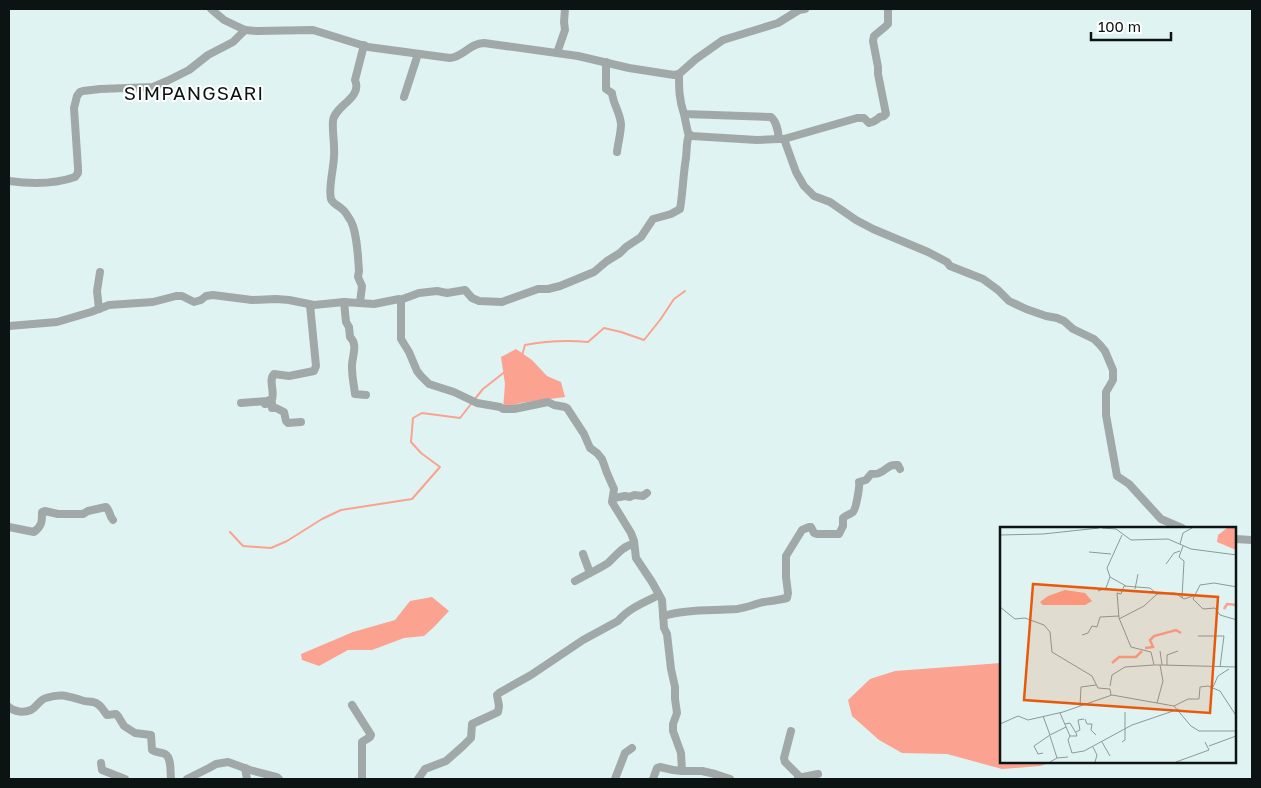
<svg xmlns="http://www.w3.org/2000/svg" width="1261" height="788" font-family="'Golos Text',sans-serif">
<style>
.forest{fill:#fca290}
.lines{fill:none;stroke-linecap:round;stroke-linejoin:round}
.stream{stroke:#fba28f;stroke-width:2}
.minor{stroke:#a0a9a8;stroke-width:8}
.labels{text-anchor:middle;stroke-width:4;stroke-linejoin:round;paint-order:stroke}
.quarter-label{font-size:19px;letter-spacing:1px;fill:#0c1313;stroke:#fff}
.inset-river{fill:none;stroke:#fba28f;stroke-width:2.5}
.inset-road{fill:none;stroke:#8b9a99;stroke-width:1}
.view{fill:#e8590c;fill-opacity:0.15;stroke:#e8590c;stroke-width:2.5}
.inset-edge{fill:none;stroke:#0c1313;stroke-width:2.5}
</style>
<rect width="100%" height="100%" fill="#dff4f2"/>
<!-- forest -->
<g class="forest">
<polygon points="516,349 532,360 547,376 561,382 565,397 520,403 503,409 505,384 501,357"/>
<polygon points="432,597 449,611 434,627 424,636 404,638 372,650 348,650 319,666 302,660 301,654 353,632 395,620 410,601"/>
<polygon points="1001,663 1001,762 1052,762 1040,766 1002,769 947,754 902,753 879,740 852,716 848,700 870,679 895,671"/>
</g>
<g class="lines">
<!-- stream -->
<g class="stream">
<path d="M474,400L483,389L521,359L525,345C546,341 566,340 588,342L604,328L621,332L644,340L660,320L674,299L685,291"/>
<polyline points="230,532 243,546 271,548 287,541 322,519 341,510 412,499 440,467 421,453 411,442 413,418 422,413 460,418 471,404"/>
</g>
<!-- minor -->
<g class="minor">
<path d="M211,9L224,20L245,30L257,31L313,30L368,47L450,58C463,57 470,43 484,43L578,56L629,68L674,75L679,74L696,59L723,40L778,23L799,10L805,9"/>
<polyline points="557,53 565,30 564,22 565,9"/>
<path d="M606,62V89L612,93C613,104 620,112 621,124C621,133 618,143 617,152"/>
<path d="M679,74C679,88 679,100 684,114L771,117C777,122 778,131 779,139H784L796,172L804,186L814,196L830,202L856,220L873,229L928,252L947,262L950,266L983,279L998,290L1009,301L1026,309L1046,316L1057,318L1064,321L1073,329L1094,339L1100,345L1105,351L1113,370V380L1106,392V415L1117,476L1129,484L1161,519L1182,528"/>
<polyline points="404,97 418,54"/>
<polyline points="684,114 688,133 692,136 757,140 779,139"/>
<path d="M784,139L857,118H864L869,123C875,122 876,120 880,117L884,116L886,114L878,74V67L873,41L874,36L886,26L888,24V9"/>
<path d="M9,181C30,184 55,184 75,177L78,173V168L74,108L77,96L80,92L83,91L100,89L153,87L167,81L189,70L208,55L233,42L245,30"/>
<path d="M400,300L419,293L437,291L447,293L465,290L472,298L479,301L502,302L538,289H548L560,286L594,272L607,261L620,253L626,247L641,237L653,219L671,214L680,209C683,192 683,175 686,158C687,150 686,143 689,135"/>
<path d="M360,303L362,286L358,277L359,271C358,257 357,228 349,218C347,215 345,211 342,209C338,205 333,204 331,199C328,189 334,167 334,156C335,145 332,131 333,121C334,106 363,98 355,80L364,45"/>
<polyline points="99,309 97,291 100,272"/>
<polyline points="9,326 57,322 91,312 109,305 153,302 176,296 182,296 194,302 201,300 206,296 213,295 252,300 276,299 289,300 314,305 344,302"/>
<path d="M366,395L355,394C354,385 352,377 352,368C351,358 359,345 350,337L349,327L346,322L344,302L374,304L399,299L400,300L401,302V339L409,352L417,371L421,376L429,384L454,392L477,403L500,407L503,409H514L548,402L554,405L565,407L567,408L584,434L590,448L597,453L602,459L607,473L614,489L612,502L631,533L634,541L636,558L652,582L662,600L664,628L667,634L671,669L675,687V699L677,713L673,724V731L681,753L682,771L673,770L660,767L657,768L653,779"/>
<path d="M241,403L267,401L272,399C275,391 268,380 274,374L289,376L314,371L316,366L310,305"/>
<polyline points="265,404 272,403 272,408 276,408 284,412 286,421 288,423 301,422"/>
<polyline points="614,498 625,496 630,497 634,495 643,496 647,493"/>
<path d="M9,527L34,532C42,526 42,522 42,512L45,511L58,514H83L88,511L106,507C110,510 109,516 113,520"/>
<polyline points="1235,539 1252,540"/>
<path d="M583,554L590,573C596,570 602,567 608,563C616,556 622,546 634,544"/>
<polyline points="575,581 590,573"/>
<path d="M663,616C687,609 712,611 737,609C746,608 755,604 764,602C771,601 779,600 787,598L788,593L786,577V556L802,530L809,527H811L814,533L817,534H839L843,526V518C846,515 851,514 853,512C856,509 860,486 859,482L866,480L871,474C872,474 878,474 879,473C887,470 888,464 898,465L900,469"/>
<polyline points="352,705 371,735 370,737 362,742 362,779"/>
<path d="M9,707C14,712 24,713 31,710C37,707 39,700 46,698C61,693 67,696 81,700C85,702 89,701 93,702C100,703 103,710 107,715L116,714L118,716L124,726L135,733L151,735L152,750C157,753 160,752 165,754C172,758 170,772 171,779"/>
<polyline points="791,731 784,758 785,762 800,777"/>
<polyline points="101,763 102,770 125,779"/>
<polyline points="245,768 247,779"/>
<polyline points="682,771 702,771 715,774 730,779"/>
<polyline points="187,779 209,768 216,764 228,762 250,770 277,777 279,779"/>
<path d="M418,779L425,769L446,761L463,746L471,738L472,724L498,712L499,706L497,695L499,693L531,675L583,640L618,621C629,608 645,602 659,595"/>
<polyline points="615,779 625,753 632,748"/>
<polyline points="798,779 803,777 818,774"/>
</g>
</g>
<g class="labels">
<!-- quarter labels -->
<g class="quarter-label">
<text x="194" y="100">SIMPANGSARI</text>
</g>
</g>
<!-- overview -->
<g transform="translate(1000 527)">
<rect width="236" height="236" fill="#dff4f2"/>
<path d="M227,1H236V23L217,15L218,8ZM65,63L85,66L92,74L85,78H43L40,75L48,69Z" fill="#fca290"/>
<path class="inset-river" d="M224,82L227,77L237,78M145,121L153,120L150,113L154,109L176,103L181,106M112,136L119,130H136L142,124"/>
<path class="inset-road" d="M102,1L116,2L131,13L168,12L191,22L237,28M0,8L43,7L99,1M180,17L183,6L192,1M89,25L111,27M166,37L174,26L180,24M110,50L126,59M237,60L214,56L200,58L193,72L203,82L215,81L220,88L237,93M135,62L138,47M98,64L106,61L110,50L107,41L122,8M157,67L150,61L124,59L121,67L117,66L118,78L119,91L131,120L151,125L154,138H162L160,124M182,71L184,34L179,30L183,19M0,80L15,92L25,91L44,98L50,105L52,125L92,149L98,161L110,162L111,168M119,92L144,79L157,67L175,66L184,72L193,69M82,108L88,106L92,99L97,100L100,90L119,89M198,109H224L220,140M162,138L237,140M167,138V128L178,124M110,159L112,148L125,140L154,138M213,160L218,149L229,142M157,176L163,154L160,138M80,179L81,160L96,158M174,179L188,172H199L200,160L208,159L220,164L237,190M60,186L70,209L68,213L72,226L84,224L132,198L179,182M43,189L50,208L34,219L38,227L43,226M85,192L87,197H92L91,203L96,208M0,197L18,189L28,193L63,185L112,168L174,179L191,199L199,204H237M65,197L70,196L76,206L77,209H70M76,205L80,203L78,193L84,192M50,208L66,200M50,209L57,231M102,215L110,229M122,215L125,213V185M209,219L236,209M93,220L97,228L95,235M50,235L57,231L68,230M176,235L209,223L205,215"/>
<path class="view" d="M33,57L218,70L210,186L24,173Z"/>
<rect width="236" height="236" class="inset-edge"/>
</g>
<!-- border -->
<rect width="1261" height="788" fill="none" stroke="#0c1313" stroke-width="20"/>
<!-- scale -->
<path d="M1091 32v8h80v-8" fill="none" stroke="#0c1313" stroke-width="2.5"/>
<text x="1098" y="32" font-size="15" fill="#0c1313" stroke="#ffffff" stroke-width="4" paint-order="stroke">100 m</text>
</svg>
